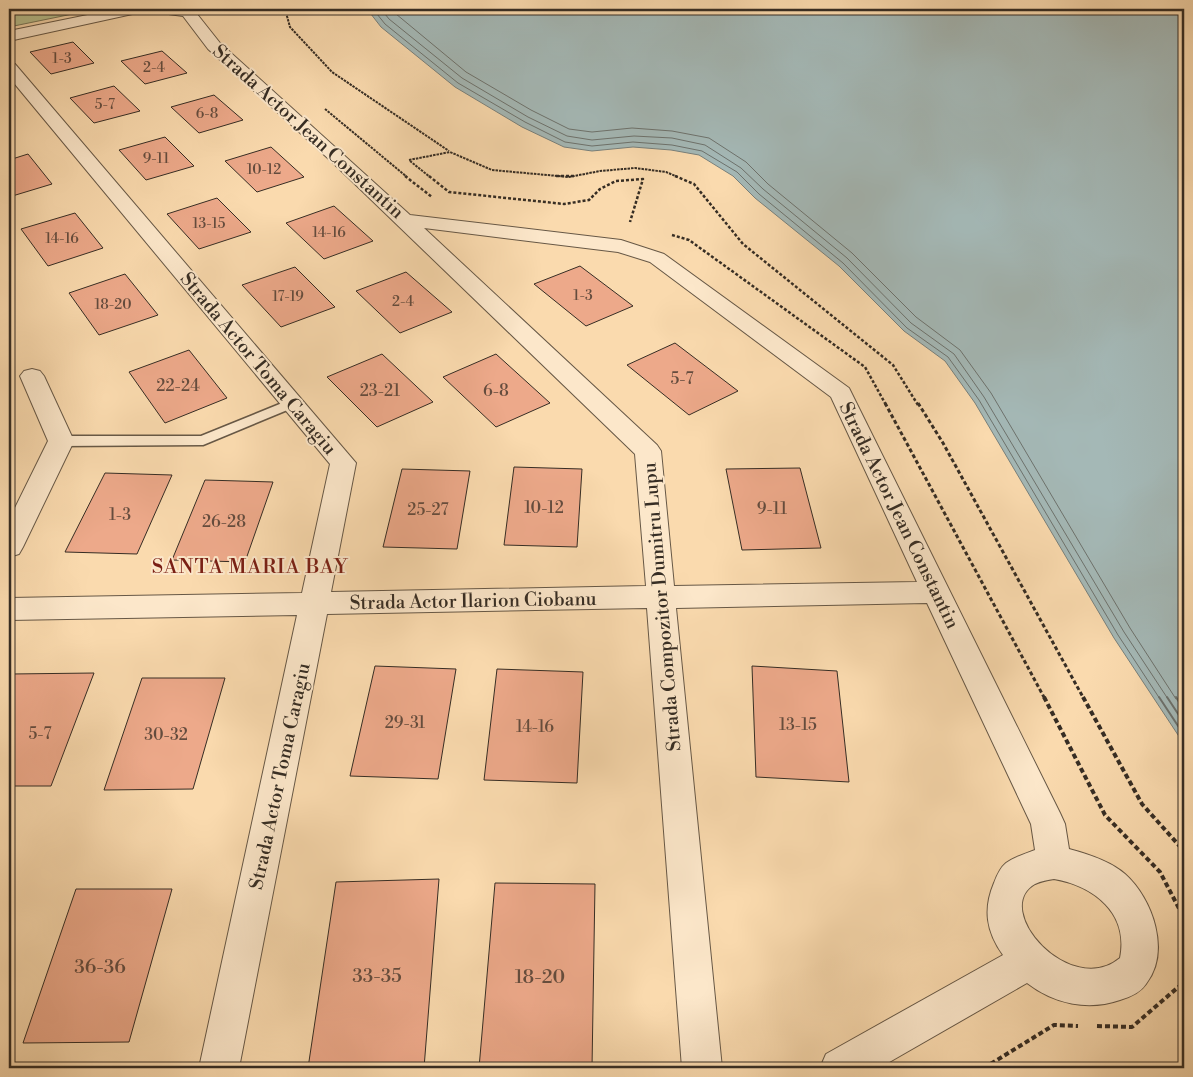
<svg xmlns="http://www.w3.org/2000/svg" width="1193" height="1077" font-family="'Libre Bodoni',serif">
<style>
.green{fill:#b9c18f;stroke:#78775a}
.water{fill:#a4b8b6;stroke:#78807c}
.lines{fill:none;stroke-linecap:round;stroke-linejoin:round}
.shore-far1{stroke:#6d726d;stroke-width:1}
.shore{stroke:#6d726d;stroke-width:2}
.building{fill:#eda98a;stroke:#362d24}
.lane-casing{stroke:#675846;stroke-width:3}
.street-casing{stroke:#675846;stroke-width:2}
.path-far3{stroke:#362d24;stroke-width:2;stroke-dasharray:2.5 1;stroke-linecap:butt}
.path-far2{stroke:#362d24;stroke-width:2.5;stroke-dasharray:3 2;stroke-linecap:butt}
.path-far1{stroke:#362d24;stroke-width:3;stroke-dasharray:4 2.5;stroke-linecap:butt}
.path{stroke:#362d24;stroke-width:4;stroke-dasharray:5 3;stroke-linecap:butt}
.lane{fill:#fce7ca;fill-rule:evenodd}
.street{fill:#fce7ca;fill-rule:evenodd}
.labels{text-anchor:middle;stroke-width:4;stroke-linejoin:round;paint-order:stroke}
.far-number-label{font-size:14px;fill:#644c3e}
.number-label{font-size:16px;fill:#644c3e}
.street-label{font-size:19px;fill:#362d24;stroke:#fce7ca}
.near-number-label{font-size:19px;fill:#644c3e}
.neighbourhood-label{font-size:20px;letter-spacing:1px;fill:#7a1f14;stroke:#fce7ca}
</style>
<rect width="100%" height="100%" fill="#fadaae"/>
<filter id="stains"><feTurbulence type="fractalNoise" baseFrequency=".004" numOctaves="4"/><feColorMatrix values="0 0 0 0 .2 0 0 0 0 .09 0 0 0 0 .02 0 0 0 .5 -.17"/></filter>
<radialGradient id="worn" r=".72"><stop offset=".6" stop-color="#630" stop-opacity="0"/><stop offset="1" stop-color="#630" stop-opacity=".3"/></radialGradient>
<!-- green -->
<polygon class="green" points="9,9 97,9 9,27"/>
<!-- water -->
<polygon class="water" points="367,9 1184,9 1184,744 1114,638 975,403 945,361 904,331 839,266 755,198 733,176 699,155 671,150 633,147 592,151 564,147 522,127 455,87 381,27"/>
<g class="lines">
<!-- shore-far1 -->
<g class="shore-far1">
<polyline points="373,9 385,24 458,83 525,122 565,142 592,146 633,142 672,145 702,151 737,172 759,194 843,263 907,328 948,357 979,400 1118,635 1160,699"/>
<polyline points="381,9 389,19 462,78 528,117 567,136 592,140 634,136 672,138 705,145 741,168 763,189 847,258 911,323 954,354 984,397 1124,632 1168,699"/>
<polyline points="390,9 466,72 531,110 569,129 592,132 632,128 672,131 709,138 746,162 768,184 852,253 916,317 960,350 991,393 1130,628 1176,699"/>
</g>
<!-- shore -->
<g class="shore">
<polyline points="1159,697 1184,735"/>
<polyline points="1167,697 1184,723"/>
<polyline points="1176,697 1184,710"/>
</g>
</g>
<!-- building -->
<g class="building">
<polygon points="73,42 94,63 51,74 30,52"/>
<polygon points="162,51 187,73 145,84 121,61"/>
<polygon points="114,86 140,111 94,123 70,98"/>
<polygon points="214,95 243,120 199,133 171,107"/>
<polygon points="165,137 194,166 146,180 119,150"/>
<polygon points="271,147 304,177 257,192 225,161"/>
<polygon points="28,154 52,184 9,197 9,160"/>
<polygon points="217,198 251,232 199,249 167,214"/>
<polygon points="334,206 373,241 324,259 286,223"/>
<polygon points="75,213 103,248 48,266 21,229"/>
<polygon points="580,266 633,306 586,326 534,284"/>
<polygon points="295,267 335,307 281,327 242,285"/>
<polygon points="406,272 452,312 400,333 356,291"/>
<polygon points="125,274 158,315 99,335 69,293"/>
<polygon points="675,343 738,391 689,415 627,365"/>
<polygon points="189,350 227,398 165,423 129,372"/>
<polygon points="382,354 433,402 377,427 327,377"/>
<polygon points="496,354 550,403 496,427 443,377"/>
<polygon points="514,467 582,469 577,547 504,545"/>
<polygon points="800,468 821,548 742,550 726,469"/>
<polygon points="402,469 470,471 457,549 383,547"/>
<polygon points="105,473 172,475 137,554 65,552"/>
<polygon points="205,480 273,482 245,562 172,560"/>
<polygon points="375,666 456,669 438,779 350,776"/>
<polygon points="752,666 837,671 849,782 756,777"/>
<polygon points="497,669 583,672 577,783 484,780"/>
<polygon points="94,673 51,786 9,786 9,680 11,674"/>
<polygon points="142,678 225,678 193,789 104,790"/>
<polygon points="439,879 424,1068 308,1068 336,882"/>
<polygon points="495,883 595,884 592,1068 479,1068"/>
<polygon points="76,889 172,889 129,1042 23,1043"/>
</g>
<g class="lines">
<defs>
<polygon id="lane" points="292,399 297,400 299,403 297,406 203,445 61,446 56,444 54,441 56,438 61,436 201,436"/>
<g id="street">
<polygon points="117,9 144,9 142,12 137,13 9,41 9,31"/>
<path d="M152,9H205L203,12L197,14L220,43L410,215L621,240L664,254L849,388L1060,813L1065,824L1069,849C1088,854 1110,861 1125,874C1153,899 1171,952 1146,984C1140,993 1130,997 1120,1000C1088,1011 1054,1004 1027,983L879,1068H820L826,1054L1003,955C986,931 983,909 994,883C997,875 1000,868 1006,863C1014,857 1025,854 1035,850L1031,824L927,603L676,608L722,1068H682L647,608L327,614L239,1068H199L297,615L9,620V598L302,593L330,464L9,77V62L15,64L356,463L331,592L646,586L635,454L332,162L208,49L183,16L154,12ZM424,228L618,252L650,262L831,397L917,582L674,586L661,451L657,445ZM1054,879C1094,886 1129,913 1120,958C1071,999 990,910 1035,884C1041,881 1048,880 1054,879Z"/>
<polygon points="32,369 40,371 44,376 74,441 23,547 19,554 9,557 9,520 48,441 20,376 24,371"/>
</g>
</defs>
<!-- lane casing -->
<use href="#lane" class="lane-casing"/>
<!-- street casing -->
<use href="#street" class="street-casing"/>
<!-- path-far3 -->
<g class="path-far3">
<polyline points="285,9 290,27 332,72 449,151"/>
<polyline points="223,11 239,9"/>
<polyline points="325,109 407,177"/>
<polyline points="409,160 450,152 492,170 569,177 600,171 635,168 666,172 678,177"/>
<polyline points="410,161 430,177"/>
</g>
<!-- path-far2 -->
<g class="path-far2">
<polyline points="405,176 432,197"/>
<polyline points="429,176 449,192 564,204 589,200 600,189 616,181 643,179 630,222"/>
<polyline points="556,176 575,176"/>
<polyline points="675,176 694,184 743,244 893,365 918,405"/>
<polyline points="672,235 689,240 865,367 886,405"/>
</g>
<!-- path-far1 -->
<g class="path-far1">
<polyline points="885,403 1045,699"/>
<polyline points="918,403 943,443 1084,699"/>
</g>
<!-- path -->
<g class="path">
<polyline points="1044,697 1105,815 1160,872 1184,918"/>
<polyline points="1083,697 1142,804 1184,851"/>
<polyline points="1097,1026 1132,1027 1183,983 1184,947"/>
<polyline points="984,1068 1054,1025 1078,1026"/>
</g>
<!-- lane -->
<use href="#lane" class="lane"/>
<!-- street -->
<use href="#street" class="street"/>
</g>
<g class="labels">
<!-- far-number labels -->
<g class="far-number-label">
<text x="62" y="63">1-3</text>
<text x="154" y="72">2-4</text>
<text x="105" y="109">5-7</text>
<text x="207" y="118">6-8</text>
<text x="156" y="163">9-11</text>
<text x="264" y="174">10-12</text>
<text x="209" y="228">13-15</text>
<text x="329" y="237">14-16</text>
<text x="62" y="243">14-16</text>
<text x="583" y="300">1-3</text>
<text x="288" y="301">17-19</text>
<text x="403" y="306">2-4</text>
<text x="113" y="309">18-20</text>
</g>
<!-- number labels -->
<g class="number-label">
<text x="682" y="384">5-7</text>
<text x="178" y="391">22-24</text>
<text x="380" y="396">23-21</text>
<text x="496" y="396">6-8</text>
<text x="544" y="513">10-12</text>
<text x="772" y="514">9-11</text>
<text x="428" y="515">25-27</text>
<text x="120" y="520">1-3</text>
<text x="224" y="527">26-28</text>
<text x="405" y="728">29-31</text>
<text x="798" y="730">13-15</text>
<text x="535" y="732">14-16</text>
<text x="40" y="739">5-7</text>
<text x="166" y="740">30-32</text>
</g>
<!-- street labels -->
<g class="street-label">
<text transform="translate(309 131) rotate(42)" y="7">Strada Actor Jean Constantin</text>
<text transform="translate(259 363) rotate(50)" y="7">Strada Actor Toma Caragiu</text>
<text transform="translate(900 515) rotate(64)" y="7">Strada Actor Jean Constantin</text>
<text transform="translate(473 600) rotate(-1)" y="7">Strada Actor Ilarion Ciobanu</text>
<text transform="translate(661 607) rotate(-95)" y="7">Strada Compozitor Dumitru Lupu</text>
<text transform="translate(279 776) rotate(-78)" y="7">Strada Actor Toma Caragiu</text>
</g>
<!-- near-number labels -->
<g class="near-number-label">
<text x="100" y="973">36-36</text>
<text x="377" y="982">33-35</text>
<text x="540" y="983">18-20</text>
</g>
<!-- neighbourhood labels -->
<g class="neighbourhood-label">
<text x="250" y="573">SANTA MARIA BAY</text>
</g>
</g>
<!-- margin -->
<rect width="1193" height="1077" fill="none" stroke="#fadaae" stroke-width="30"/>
<rect x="10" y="10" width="1173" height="1057" fill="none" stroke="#362d24" stroke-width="2.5"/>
<rect x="15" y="15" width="1163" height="1047" fill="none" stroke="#362d24"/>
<rect width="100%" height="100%" filter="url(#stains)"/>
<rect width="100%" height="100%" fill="url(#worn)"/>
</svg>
